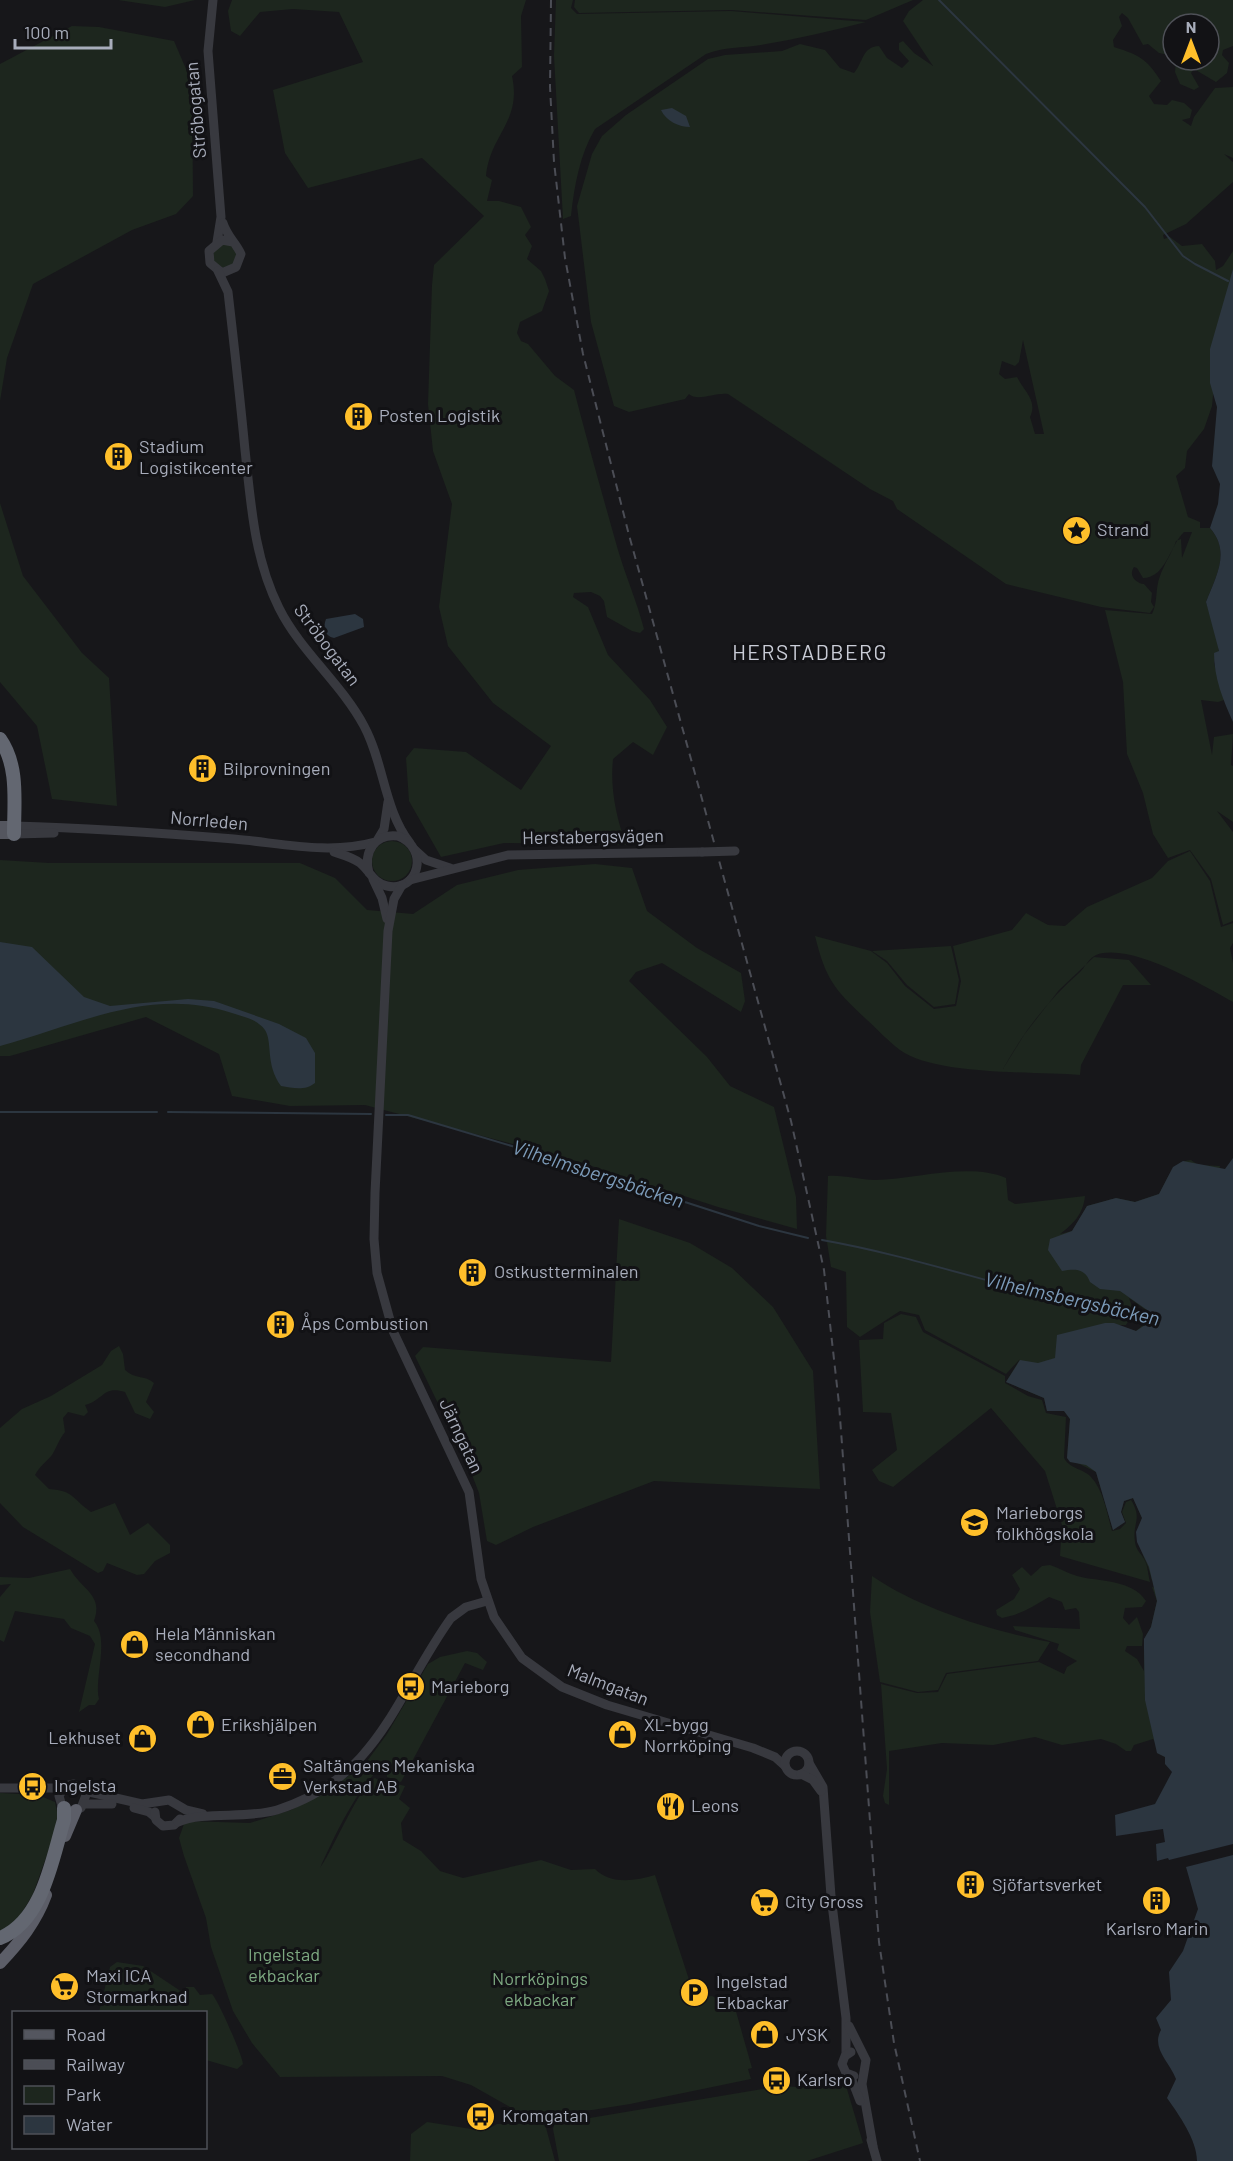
<svg xmlns="http://www.w3.org/2000/svg" width="1233" height="2161" font-family="Barlow,sans-serif">
<style>
.green{fill:#1d261e;fill-rule:evenodd}
.water{fill:#2c3640}
.lines{fill:none;stroke-linecap:round;stroke-linejoin:round}
.stream{stroke:#2c3640;stroke-width:2}
.tertiary{stroke:#38393f;stroke-width:9}
.primary{stroke:#54565f;stroke-width:10}
.trunk{stroke:#5c5e68;stroke-width:12}
.motorway{stroke:#636771;stroke-width:14}
.rail{stroke:#4b4d55;stroke-width:2;stroke-dasharray:8 6;stroke-linecap:butt}
.tertiary-bridge{stroke:#38393f;stroke-width:9}
.labels{text-anchor:middle;stroke-width:6;stroke-linejoin:round;paint-order:stroke}
.street-label{font-size:18px;fill:#a8adbb;stroke:#121215}
.poi-label{font-size:18px;fill:#a8adbb;stroke:#121215;text-anchor:start}
.park-label{font-size:18px;fill:#7da881;stroke:#121215}
.water-label{font-size:20px;font-style:italic;fill:#7c9bb9;stroke:#121215}
.quarter-label{font-size:21px;letter-spacing:1.5px;fill:#cacdd7;stroke:#121215}
</style>
<rect width="100%" height="100%" fill="#17171a"/>
<!-- green -->
<g class="green">
<polygon points="118,0 195,0 165,7"/>
<path d="M232,0H526L521,16L522,67L512,76C522,122 490,134 486,176L492,180L487,201H499L521,207L531,227L525,235L532,246L527,259L541,271L545,279L549,291L542,311L520,322L517,333L521,341L528,344L555,376L574,390C588,444 603,497 618,550C626,577 637,602 644,629L640,633L632,631L607,617L604,601L600,596L591,592L574,593L573,597L588,607L608,655L650,700L667,727L653,755L633,742L613,759C610,789 616,816 626,845L504,843L441,857L409,801L406,758L414,748L466,752L521,790L551,746L493,703L448,646L439,607L452,504L433,451L428,404L432,285L434,265L484,216L422,158L308,188L285,153L273,90L363,62L339,12L293,9L260,12L240,36L231,31L228,11Z"/>
<path d="M556,0H573L571,8L577,14L731,11L866,22C831,31 797,39 761,45C742,48 724,47 706,54L595,129C580,154 574,187 571,216L563,219L554,56Z"/>
<polygon points="575,0 913,0 866,20 731,10 579,13 574,7"/>
<path d="M923,0H1233V46L1223,50L1222,55L1229,63L1227,73L1216,82L1194,69L1191,73L1199,87L1194,90L1180,84L1175,72L1176,60H1209V24H1173V56L1159,53L1148,44L1143,45L1128,18L1122,13L1119,17L1122,26L1113,40L1114,47C1139,55 1146,58 1161,81L1149,96L1154,104L1167,105L1172,100L1184,103L1192,110L1190,118L1182,120L1191,126L1194,117L1215,88L1233,87V158L1224,154L1233,162V182L1186,224L1163,235L1164,239L1170,237L1182,246L1202,244L1215,261L1216,270L1223,266L1233,251V327L1214,385L1212,406L1204,429L1187,451L1185,468L1176,476L1188,517L1200,522V528H1210C1231,552 1216,576 1206,602L1216,633L1219,651L1214,663L1224,700L1218,702L1201,700L1212,755L1214,737L1233,734L1231,765L1233,766V822L1217,811L1233,832V921L1223,925L1211,879L1190,850L1168,858L1153,834L1143,793L1127,754L1123,682L1105,610L1152,614C1158,602 1155,589 1160,576C1164,564 1172,553 1176,541L1181,539L1182,558L1192,532H1184C1170,545 1166,578 1143,578L1137,568L1134,567C1128,576 1136,583 1144,584L1152,593L1151,602L1154,607L1150,613L1101,607L1006,584L897,509L893,501L870,489L728,394C716,392 697,402 689,394L685,399L629,412L614,406L591,322L577,206L592,154L602,136L626,115L708,59L725,55L782,51L800,44L825,50L840,68L854,73C864,61 862,47 879,46L887,58L902,68L909,61L899,50V43L903,41L914,53L933,66L903,21L909,11ZM1023,340L1044,434H1035L1030,417C1038,401 1024,391 1017,377L1005,379L999,374L1002,361L1015,366L1019,362Z"/>
<polygon points="72,26 99,27 174,41 192,83 193,196 176,214 132,230 33,284 7,358 0,401 0,64"/>
<circle cx="225" cy="256" r="12"/>
<polygon points="0,503 23,576 82,653 109,678 117,806 52,799 37,726 0,682"/>
<circle cx="392" cy="861" r="20"/>
<path d="M1190,851L1210,881L1221,927L1233,923V943L1230,948L1233,963V1002C1202,985 1131,942 1096,955C1089,958 1085,967 1080,972C1048,1000 1024,1031 1003,1069L1024,1035L1059,990L1094,957L1129,960L1151,985H1123L1081,1065L1080,1075C1035,1071 936,1076 900,1050C888,1041 877,1029 866,1019C834,989 826,980 815,936L871,951L887,963L905,986L934,1009L956,1006L961,981L953,946L1012,930L1026,913L1048,925L1065,926L1087,907L1152,878L1168,861Z"/>
<polygon points="0,860 49,863 300,863 335,878 367,910 413,914 457,885 518,870 595,864 632,868 647,911 697,948 741,973 745,1001 741,1012 662,963 636,972 629,981 707,1057 730,1086 774,1107 796,1197 797,1229 718,1207 573,1160 365,1105 290,1106 232,1096 219,1054 146,1017 10,1056 0,1056"/>
<polygon points="951,946 959,980 955,1004 934,1007 907,985 887,961 872,951"/>
<path d="M1191,1160L1198,1165L1220,1166L1152,1581C1147,1555 1131,1546 1142,1518L1133,1498L1124,1501L1121,1512L1125,1522L1113,1530L1096,1472L1067,1458L1070,1419L1064,1411H1047L1044,1398L1006,1382L1020,1359L1006,1374L925,1330L919,1315L900,1311L860,1337L847,1327L846,1272L831,1267L826,1236L828,1176C845,1175 859,1180 875,1180C915,1179 970,1162 1006,1178L1008,1200L1015,1204L1085,1196C1083,1215 1073,1224 1060,1234L1072,1231L1087,1206L1116,1198L1135,1202L1159,1194C1168,1180 1171,1161 1191,1160ZM1129,1298L1150,1313V1319L1136,1331L1117,1325H1126L1134,1312Z"/>
<polygon points="619,1219 690,1243 732,1268 773,1307 813,1371 820,1489 654,1481 533,1527 496,1545 487,1541 479,1493 469,1467 415,1356 423,1347 611,1362"/>
<path d="M901,1314L916,1317L923,1332L1005,1376V1383L1028,1396L1042,1400L1046,1413L1066,1417L1064,1458C1070,1469 1084,1469 1091,1477C1104,1491 1107,1514 1112,1531L1120,1529L1126,1523L1122,1512L1126,1502L1131,1500C1143,1519 1132,1523 1135,1542C1136,1550 1140,1552 1144,1559C1148,1565 1148,1575 1150,1582L1060,1556L1062,1525L1045,1471L991,1408L893,1487L879,1481L872,1470L897,1450L891,1413L863,1412L859,1340L883,1339L884,1323Z"/>
<path d="M119,1346L123,1354L125,1370C134,1379 145,1375 154,1383L146,1402L154,1412L150,1419L135,1413L125,1392C103,1385 104,1400 85,1405L88,1412L84,1416L68,1412L63,1418L65,1432C59,1439 57,1447 52,1455C46,1462 40,1466 35,1475L49,1489C75,1491 72,1499 91,1512L115,1503L130,1535L148,1523L170,1545V1553L155,1561L144,1574L137,1575L107,1563L103,1571L98,1573L23,1527L0,1503V1428L22,1409L51,1396L102,1365L111,1351Z"/>
<path d="M1050,1565C1059,1568 1067,1573 1077,1576C1099,1582 1132,1579 1146,1601L1142,1607L1125,1608L1123,1618L1129,1625L1137,1617L1143,1634L1142,1646H1127L1125,1651L1137,1659L1144,1671V1639L1151,1627L1157,1601L1152,1587L1164,1590L1165,1757L1157,1753V1746L1153,1739L1134,1745L1131,1751H1126L1116,1744L1101,1739L1062,1745L1035,1737L993,1745L942,1743L889,1751V1805L885,1803L883,1796L887,1769L881,1684L917,1693L938,1692L947,1674L1039,1662L1064,1674L1067,1667L1077,1661L1057,1650L1059,1644L1015,1630L1013,1626L1080,1629L1079,1612L1076,1608L1065,1610L1062,1602L1049,1597C1034,1606 1020,1615 1002,1618L997,1615L996,1610L1014,1599L1020,1589L1012,1575L1022,1567L1031,1576L1042,1566Z"/>
<path d="M70,1569C81,1589 104,1595 94,1621C110,1640 94,1677 99,1699L95,1705H89L79,1712L95,1644L90,1636L71,1628L64,1619L15,1611L4,1642L0,1640V1597L11,1584L0,1585V1577L29,1578Z"/>
<path d="M872,1576C918,1608 994,1632 1050,1642L1038,1661L946,1673L938,1690L918,1692L880,1682L870,1612Z"/>
<path d="M467,1651L477,1653L487,1662L483,1670L465,1663L401,1782L387,1777L386,1769L381,1767C356,1790 334,1837 320,1868C333,1851 359,1786 375,1778L385,1784V1781L405,1786L399,1799L410,1808L401,1823L403,1840L421,1851L440,1871L463,1878L541,1860L571,1870L595,1869C611,1885 635,1881 655,1875L695,1998L712,1996L735,2008L752,2068L748,2069L751,2079L630,2104L592,2110L548,2112L517,2111L471,2085L442,2076L280,2077L252,2043L233,2011L211,1947L206,1918L184,1856L179,1838L185,1821L250,1823L291,1810L362,1768L387,1734L428,1664L440,1657Z"/>
<polygon points="0,1793 38,1795 55,1802 59,1821 33,1894 21,1914 10,1926 0,1931"/>
<path d="M117,1962L143,1966L185,1994L186,1987H194L200,1995L212,1994C218,2000 242,2054 243,2064L237,2069L206,2060V2012H99L110,1967Z"/>
<polygon points="829,2079 844,2079 863,2143 807,2161 559,2161 553,2129 554,2124 781,2086 797,2087"/>
<polygon points="427,2122 484,2131 497,2124 545,2124 555,2161 410,2161 411,2134"/>
</g>
<!-- water -->
<g class="water">
<path d="M672,108L686,116L690,127C679,127 666,121 661,110Z"/>
<path d="M1233,269V722C1223,700 1214,678 1214,653L1219,651L1206,602C1216,576 1231,552 1210,528L1218,504L1220,484L1212,466L1217,407L1210,383V349Z"/>
<path d="M355,614L363,619L364,627L334,638C324,636 323,627 326,619Z"/>
<path d="M0,942L32,947L84,997L110,1006L188,999L214,1001L279,1024L306,1038L315,1053V1083C305,1091 293,1088 281,1086C265,1064 273,1043 265,1030C257,1019 244,1017 232,1013C150,986 78,1025 0,1046Z"/>
<path d="M1233,1158V1844L1169,1860L1168,1858L1157,1861L1156,1844L1165,1842L1163,1829L1116,1836L1115,1815L1155,1804L1172,1772L1165,1764V1757L1157,1753L1145,1700L1144,1649V1639L1151,1627L1157,1601L1149,1567L1137,1542L1136,1532L1142,1518L1133,1498L1124,1501L1121,1512L1125,1522L1113,1530L1096,1472L1086,1465L1070,1462L1067,1458L1070,1419L1064,1411H1047L1044,1398L1006,1382L1020,1360L1038,1363L1055,1358L1057,1335L1105,1323H1114L1136,1331L1157,1317L1120,1291L1100,1289L1090,1282C1085,1268 1075,1269 1062,1271L1048,1250L1050,1239L1072,1231L1087,1206L1116,1198L1135,1202L1159,1194L1173,1167L1183,1161L1225,1169Z"/>
<path d="M1233,1855V2161H1197C1197,2140 1179,2115 1167,2098L1176,2079C1169,2061 1151,2048 1161,2030L1156,2018L1171,2000L1169,1972L1183,1951L1198,1909L1186,1867Z"/>
</g>
<g class="lines">
<!-- stream -->
<g class="stream">
<polyline points="939,0 1145,207 1183,256 1195,264 1228,281"/>
<polyline points="0,1112 157,1112"/>
<polyline points="168,1112 371,1114"/>
<polyline points="386,1115 408,1115 515,1147 759,1226 808,1238"/>
<path d="M822,1240C936,1260 1044,1304 1158,1317"/>
</g>
<!-- tertiary -->
<g class="tertiary">
<polyline points="213,0 208,51 221,217 217,242"/>
<path d="M223,223C227,236 236,243 241,254L236,267L222,273L210,263L209,251L222,240L233,242"/>
<path d="M218,271L228,292C234,344 240,397 245,450C251,504 254,558 279,608C301,652 341,683 364,726C384,763 384,810 410,843"/>
<path d="M14,826C87,828 161,833 234,839C281,843 328,855 375,842"/>
<polyline points="14,834 54,833"/>
<polyline points="378,839 384,829 388,802"/>
<polyline points="415,850 426,860 450,868"/>
<path d="M334,852C343,855 352,857 360,863C370,871 373,883 387,886C419,893 430,848 398,836C375,833 363,852 369,873"/>
<polyline points="373,879 382,898 387,919"/>
<polyline points="410,880 508,855 702,852"/>
<polyline points="402,885 394,899 388,931 375,1193 374,1239 377,1273 393,1331 469,1492 481,1579 494,1617 522,1658 562,1687 607,1705 753,1748 775,1757 785,1766"/>
<circle cx="797" cy="1763" r="12"/>
<polyline points="809,1763 823,1787 831,1896 846,2018 846,2055"/>
<polyline points="801,1774 813,1780 821,1791"/>
<polyline points="0,1788 56,1788 74,1784 83,1788 86,1795 81,1808 70,1811 62,1806 59,1796 64,1787"/>
<polyline points="85,1791 142,1804 169,1800 186,1810 203,1814"/>
<polyline points="84,1804 112,1804"/>
<polyline points="134,1808 149,1812 155,1817"/>
<polyline points="155,1812 156,1820 163,1826 174,1825 180,1819"/>
<path d="M178,1822C204,1811 247,1819 277,1810C380,1777 395,1696 451,1618L466,1607L487,1601"/>
<polyline points="849,2026 866,2060 862,2084 873,2146"/>
<polyline points="851,2052 845,2056 842,2064 846,2073 854,2076"/>
<polyline points="850,2075 860,2101"/>
<polyline points="871,2140 877,2161"/>
</g>
<!-- primary -->
<g class="primary">
<polyline points="0,826 14,826"/>
<polyline points="0,834 14,834"/>
</g>
<!-- trunk -->
<g class="trunk">
<polyline points="65,1836 76,1810"/>
<path d="M0,1963C20,1942 36,1922 46,1895"/>
</g>
<!-- motorway -->
<g class="motorway">
<path d="M0,739C19,766 14,802 14,834"/>
<path d="M0,1938C43,1921 52,1859 64,1820V1808"/>
</g>
<!-- rail -->
<polyline class="rail" points="551,0 550,87 554,162 565,258 583,354 629,535 791,1121 824,1270 839,1404 879,1942 894,2043 920,2161"/>
<!-- tertiary-bridge -->
<polyline class="tertiary-bridge" points="702,852 735,851"/>
</g>
<!-- icons -->
<defs>
<symbol id="building-disc" viewBox="-11 -11 22 22"><circle r="9.5" fill="#ffbf2a" stroke="#121215"/><path d="M-4-6H4V6H1V3H-1V6H-4ZM-2.5-4.3h1.7v1.8h-1.7ZM.8-4.3h1.7v1.8H.8ZM-2.5-1h1.7V.8h-1.7ZM.8-1h1.7V.8H.8Z" fill="#111"/></symbol>
<symbol id="sight-disc" viewBox="-11 -11 22 22"><circle r="9.5" fill="#ffbf2a" stroke="#121215"/><path d="M0-6L1.8-2.2L6-1.7L2.9 1.2L3.7 5.4L0 3.3L-3.7 5.4L-2.9 1.2L-6-1.7L-1.8-2.2Z" fill="#111"/></symbol>
<symbol id="school-disc" viewBox="-11 -11 22 22"><circle r="9.5" fill="#ffbf2a" stroke="#121215"/><path d="M0-5L7-2L0 1L-7-2ZM-4 1L0 2.5L4 1V4Q0 6-4 4Z" fill="#111"/></symbol>
<symbol id="shop-disc" viewBox="-11 -11 22 22"><circle r="9.5" fill="#ffbf2a" stroke="#121215"/><path d="M-5-2.5h2.3a2.7 3.5 0 0 1 5.4 0H5L5.5 6h-11ZM-1.5-2.5h3a1.5 2.3 0 0 0-3 0Z" fill="#111"/></symbol>
<symbol id="bus-disc" viewBox="-11 -11 22 22"><circle r="9.5" fill="#ffbf2a" stroke="#121215"/><path d="M-5-6H5V4H4V6H2V4H-2V6H-4V4H-5ZM-3.5-4V0h7V-4ZM-3.5 1.2v1.5H-2V1.2ZM2 1.2v1.5H3.5V1.2Z" fill="#111"/></symbol>
<symbol id="office-disc" viewBox="-11 -11 22 22"><circle r="9.5" fill="#ffbf2a" stroke="#121215"/><path d="M-6-3h4V-5.5h4V-3h4V5H-6ZM-1-4.5V-3h2v-1.5ZM-6 0V1H6V0Z" fill="#111"/></symbol>
<symbol id="restaurant-disc" viewBox="-11 -11 22 22"><circle r="9.5" fill="#ffbf2a" stroke="#121215"/><path d="M-5-6h1v4h1v-4h1v4h1v-4h1v5L-1.5 .5V6h-2V.5L-5-1ZM5-6V6H3V1.5H1.5Q1.5-4 5-6Z" fill="#111"/></symbol>
<symbol id="supermarket-disc" viewBox="-11 -11 22 22"><circle r="9.5" fill="#ffbf2a" stroke="#121215"/><path d="M-6-5.5h2.5l.6 2H6L4.5 2H-2.5L-4.4-4H-6ZM-1.5 3.2a1.3 1.3 0 1 0 .1 0ZM3 3.2a1.3 1.3 0 1 0 .1 0Z" fill="#111"/></symbol>
<symbol id="parking-disc" viewBox="-11 -11 22 22"><circle r="9.5" fill="#ffbf2a" stroke="#121215"/><path d="M-3.5-5.5H1a3.5 3.5 0 0 1 0 7H-1V5.5H-3.5ZM-1-3.4V-.6H.8a1.4 1.4 0 0 0 0-2.8Z" fill="#111"/></symbol>
</defs>
<g fill-rule="evenodd">
<use href="#building-disc" x="342" y="400" width="33" height="33"/>
<use href="#building-disc" x="102" y="440" width="33" height="33"/>
<use href="#sight-disc" x="1060" y="514" width="33" height="33"/>
<use href="#building-disc" x="186" y="752" width="33" height="33"/>
<use href="#building-disc" x="456" y="1256" width="33" height="33"/>
<use href="#building-disc" x="264" y="1308" width="33" height="33"/>
<use href="#school-disc" x="958" y="1506" width="33" height="33"/>
<use href="#shop-disc" x="118" y="1628" width="33" height="33"/>
<use href="#bus-disc" x="394" y="1670" width="33" height="33"/>
<use href="#shop-disc" x="184" y="1708" width="33" height="33"/>
<use href="#shop-disc" x="606" y="1718" width="33" height="33"/>
<use href="#shop-disc" x="126" y="1722" width="33" height="33"/>
<use href="#office-disc" x="266" y="1760" width="33" height="33"/>
<use href="#bus-disc" x="16" y="1770" width="33" height="33"/>
<use href="#restaurant-disc" x="654" y="1790" width="33" height="33"/>
<use href="#building-disc" x="954" y="1868" width="33" height="33"/>
<use href="#building-disc" x="1140" y="1884" width="33" height="33"/>
<use href="#supermarket-disc" x="748" y="1886" width="33" height="33"/>
<use href="#supermarket-disc" x="48" y="1970" width="33" height="33"/>
<use href="#parking-disc" x="678" y="1976" width="33" height="33"/>
<use href="#shop-disc" x="748" y="2018" width="33" height="33"/>
<use href="#bus-disc" x="760" y="2064" width="33" height="33"/>
<use href="#bus-disc" x="464" y="2100" width="33" height="33"/>
</g>
<g class="labels">
<!-- street labels -->
<g class="street-label">
<text transform="translate(196 110) rotate(-95)" y="6">Ströbogatan</text>
<text transform="translate(327 645) rotate(53)" y="6">Ströbogatan</text>
<text transform="translate(209 821) rotate(5)" y="6">Norrleden</text>
<text transform="translate(593 837) rotate(-1)" y="6">Herstabergsvägen</text>
<text transform="translate(461 1436) rotate(65)" y="6">Järngatan</text>
<text transform="translate(608 1685) rotate(21)" y="6">Malmgatan</text>
</g>
<!-- poi labels -->
<g class="poi-label">
<text x="379" y="422">Posten Logistik</text>
<text x="139" y="453">Stadium<tspan x="139" dy="21">Logistikcenter</tspan></text>
<text x="1097" y="536">Strand</text>
<text x="223" y="775">Bilprovningen</text>
<text x="494" y="1278">Ostkustterminalen</text>
<text x="301" y="1330">Åps Combustion</text>
<text x="996" y="1519">Marieborgs<tspan x="996" dy="21">folkhögskola</tspan></text>
<text x="155" y="1640">Hela Människan<tspan x="155" dy="21">secondhand</tspan></text>
<text x="431" y="1693">Marieborg</text>
<text x="221" y="1731">Erikshjälpen</text>
<text x="644" y="1731">XL-bygg<tspan x="644" dy="21">Norrköping</tspan></text>
<text x="121" y="1744" text-anchor="end">Lekhuset</text>
<text x="303" y="1772">Saltängens Mekaniska<tspan x="303" dy="21">Verkstad AB</tspan></text>
<text x="54" y="1792">Ingelsta</text>
<text x="691" y="1812">Leons</text>
<text x="992" y="1891">Sjöfartsverket</text>
<text x="785" y="1908">City Gross</text>
<text x="1157" y="1935" text-anchor="middle">Karlsro Marin</text>
<text x="86" y="1982">Maxi ICA<tspan x="86" dy="21">Stormarknad</tspan></text>
<text x="716" y="1988">Ingelstad<tspan x="716" dy="21">Ekbackar</tspan></text>
<text x="786" y="2041">JYSK</text>
<text x="797" y="2086">Karlsro</text>
<text x="502" y="2122">Kromgatan</text>
</g>
<!-- park labels -->
<g class="park-label">
<text x="284" y="1961">Ingelstad<tspan x="284" dy="21">ekbackar</tspan></text>
<text x="540" y="1985">Norrköpings<tspan x="540" dy="21">ekbackar</tspan></text>
</g>
<!-- water labels -->
<g class="water-label">
<text transform="translate(598 1174) rotate(18)" y="7">Vilhelmsbergsbäcken</text>
<text transform="translate(1072 1299) rotate(13)" y="7">Vilhelmsbergsbäcken</text>
</g>
<!-- quarter labels -->
<g class="quarter-label">
<text x="810" y="660">HERSTADBERG</text>
</g>
</g>
<!-- legend -->
<rect x="12" y="2011" width="195" height="138" fill="#121215" stroke="#4e5057" stroke-width="1.5"/>
<rect x="24" y="2030" width="30" height="9" fill="#54565f" stroke="#4e5057" stroke-width="1.5"/>
<text x="66" y="2041" font-size="18" fill="#a8adbb">Road</text>
<rect x="24" y="2060" width="30" height="9" fill="#4b4d55" stroke="#4e5057" stroke-width="1.5"/>
<text x="66" y="2071" font-size="18" fill="#a8adbb">Railway</text>
<rect x="24" y="2086" width="30" height="18" fill="#1d261e" stroke="#4e5057" stroke-width="1.5"/>
<text x="66" y="2101" font-size="18" fill="#a8adbb">Park</text>
<rect x="24" y="2116" width="30" height="18" fill="#2c3640" stroke="#4e5057" stroke-width="1.5"/>
<text x="66" y="2131" font-size="18" fill="#a8adbb">Water</text>
<!-- north arrow -->
<g transform="translate(1191 42)"><circle r="28" fill="#121215" stroke="#4e5057" stroke-width="1.5"/>
<path d="M0-4.5L10 22L0 15L-10 22Z" fill="#ffbf2a"/>
<text y="-9" font-size="16" font-weight="bold" text-anchor="middle" fill="#a8adbb">N</text>
</g>
<!-- scale -->
<path d="M15 39v9h96v-9" fill="none" stroke="#a8adbb" stroke-width="3"/>
<text x="24" y="39" font-size="18" fill="#a8adbb" stroke="#121215" stroke-width="4.5" paint-order="stroke">100 m</text>
</svg>
